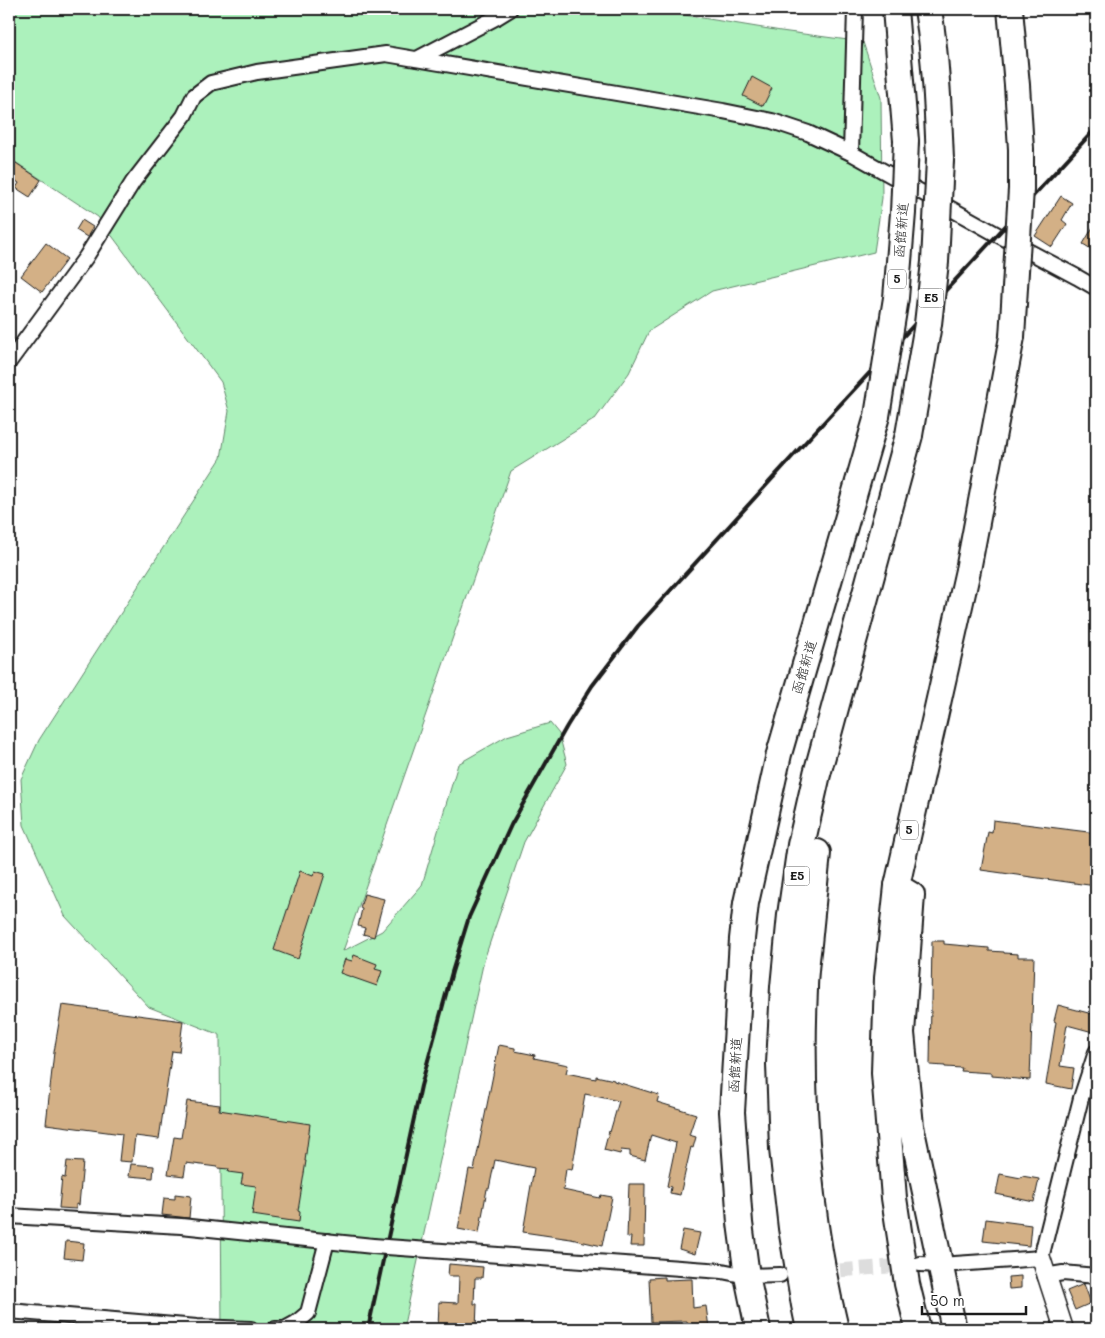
<svg xmlns="http://www.w3.org/2000/svg" width="1105" height="1338" font-family="Mali,'Klee One',sans-serif">
<style>
.green{fill:#acf1bc;stroke:#64866c}
.building{fill:#d3b086;stroke:#1c1c1c}
.lines{fill:none;stroke-linecap:round;stroke-linejoin:round}
.minor-tunnel{stroke:#ddd;stroke-width:14;stroke-dasharray:14 7;stroke-linecap:butt}
.minor-casing{stroke:#1c1c1c;stroke-width:18}
.tertiary-casing{stroke:#1c1c1c;stroke-width:21}
.trunk-casing{stroke:#1c1c1c;stroke-width:28}
.motorway-casing{stroke:#1c1c1c;stroke-width:30}
.minor{stroke:#fff;stroke-width:14}
.tertiary{stroke:#fff;stroke-width:18}
.trunk{stroke:#fff;stroke-width:24}
.motorway{stroke:#fff;stroke-width:26}
.rail{stroke:#1c1c1c;stroke-width:4}
.minor-bridge-casing{stroke:#1c1c1c;stroke-width:18;stroke-linecap:butt}
.trunk-bridge-casing{stroke:#1c1c1c;stroke-width:28;stroke-linecap:butt}
.motorway-bridge-casing{stroke:#1c1c1c;stroke-width:30;stroke-linecap:butt}
.minor-bridge{stroke:#fff;stroke-width:14}
.trunk-bridge{stroke:#fff;stroke-width:24}
.motorway-bridge{stroke:#fff;stroke-width:26}
.labels{text-anchor:middle;stroke-width:4;stroke-linejoin:round;paint-order:stroke}
.shield{fill:#fff;stroke:#606060;stroke-width:1}
.shield-label{font-size:12px;font-weight:bold;fill:#1c1c1c}
.street-label{font-size:14px;fill:#1c1c1c;stroke:#fff}
</style>
<rect width="100%" height="100%" fill="#fff"/>
<filter id="ink" filterUnits="userSpaceOnUse"><feTurbulence type="fractalNoise" baseFrequency=".02" numOctaves="2"/><feDisplacementMap in="SourceGraphic" scale="10" xChannelSelector="R" yChannelSelector="G"/><feConvolveMatrix kernelMatrix="1 2 1 2 8 2 1 2 1" color-interpolation-filters="sRGB"/></filter>
<g filter="url(#ink)">
<!-- green -->
<polygon class="green" points="9,9 648,9 781,31 863,42 881,98 882,198 874,252 712,291 649,331 629,373 595,419 511,471 343,951 382,931 422,885 458,764 507,736 550,723 559,734 567,764 524,842 484,960 403,1329 222,1329 220,1035 149,1007 65,916 24,825 21,779 39,740 221,458 229,411 221,382 98,217 9,158"/>
<!-- building -->
<g class="building">
<polygon points="752,77 772,88 763,106 743,96"/>
<polygon points="13,161 41,180 30,197 16,188 19,183 9,176 9,167"/>
<polygon points="1061,196 1072,203 1062,220 1067,224 1052,247 1035,236"/>
<polygon points="82,220 93,227 87,237 76,230"/>
<polygon points="1096,222 1096,252 1083,244"/>
<polygon points="46,243 67,259 42,292 21,276"/>
<polygon points="993,820 1096,833 1096,886 981,870 988,832 992,833"/>
<polygon points="300,871 313,876 315,871 325,874 298,959 274,950"/>
<polygon points="364,894 384,899 374,937 363,934 365,928 358,926 362,909 360,908"/>
<polygon points="932,941 944,941 944,944 989,948 989,951 1004,952 1004,953 1018,954 1018,957 1034,957 1030,1080 1005,1078 1005,1077 991,1076 991,1073 961,1071 962,1068 945,1067 945,1066 930,1065"/>
<polygon points="354,955 377,964 375,969 382,971 377,986 340,973 345,959 352,961"/>
<polygon points="62,1005 183,1021 179,1052 172,1051 159,1139 135,1136 132,1162 119,1161 122,1134 46,1124 54,1052"/>
<polygon points="1058,1005 1096,1015 1093,1032 1067,1025 1060,1066 1074,1068 1071,1089 1046,1084 1056,1022 1054,1021"/>
<polygon points="499,1045 515,1048 515,1051 535,1055 534,1058 568,1065 566,1073 596,1079 596,1076 614,1080 614,1081 659,1095 657,1102 696,1114 689,1135 696,1137 693,1148 691,1147 680,1195 670,1193 671,1187 667,1186 676,1143 651,1135 645,1160 630,1156 630,1151 621,1150 620,1154 604,1150 609,1131 610,1132 619,1101 585,1094 572,1170 566,1169 563,1190 600,1198 601,1195 612,1197 602,1246 571,1239 523,1232 534,1168 495,1160 489,1189 487,1189 479,1233 458,1229 469,1169 474,1170"/>
<polygon points="187,1101 220,1105 219,1110 310,1124 305,1161 306,1161 298,1211 300,1212 299,1222 252,1215 256,1186 241,1184 243,1174 228,1172 229,1169 217,1168 217,1167 186,1163 184,1176 168,1174 174,1137 181,1138"/>
<polygon points="67,1161 83,1162 79,1205 76,1204 76,1209 59,1208 62,1177 65,1178"/>
<polygon points="131,1164 154,1166 153,1178 129,1176"/>
<polygon points="1000,1174 1021,1178 1022,1176 1039,1179 1034,1202 996,1194"/>
<polygon points="629,1184 645,1184 644,1246 630,1246 631,1237 627,1237"/>
<polygon points="175,1194 191,1196 189,1218 162,1215 164,1198 175,1199"/>
<polygon points="986,1219 1031,1225 1029,1246 983,1241"/>
<polygon points="683,1230 700,1233 695,1254 679,1249"/>
<polygon points="66,1241 84,1243 82,1260 64,1258"/>
<polygon points="449,1264 483,1267 482,1278 475,1278 474,1304 477,1304 476,1329 438,1329 439,1302 458,1303 459,1276 448,1276"/>
<polygon points="1021,1276 1021,1288 1009,1289 1008,1277"/>
<polygon points="665,1277 665,1280 692,1279 693,1308 706,1306 709,1328 688,1329 687,1321 651,1322 649,1278"/>
<polygon points="1084,1284 1091,1303 1075,1310 1067,1291"/>
</g>
<g class="lines">
<!-- minor-tunnel -->
<polyline class="minor-tunnel" points="819,1272 909,1265"/>
<defs>
<g id="minor">
<polyline points="417,59 497,17 510,9"/>
<polyline points="851,153 855,9"/>
<polyline points="9,362 86,257 133,182 184,116 194,96 211,83 257,72 386,54 723,111 772,121 808,133 851,153 998,235 1077,277 1096,288"/>
<polyline points="9,1216 181,1226 373,1246"/>
<polyline points="401,1248 722,1271 747,1276 780,1275"/>
<polyline points="920,1264 940,1265 1041,1258 1081,1098 1096,1052"/>
<polyline points="1045,1276 1063,1273 1096,1276"/>
<polyline points="9,1311 197,1327 251,1329"/>
<polyline points="275,1329 285,1329 296,1323 308,1313 327,1241"/>
</g>
<polyline id="tertiary" points="1041,1258 1064,1329"/>
<g id="trunk">
<polyline points="895,9 906,141"/>
<polyline points="1010,9 1017,85 1021,149"/>
<polyline points="897,886 912,895 902,1033 911,1126 954,1329"/>
<polyline points="758,1329 747,1276 740,1223 732,1112 742,939 746,903 779,754 877,416"/>
<polyline points="918,1329 907,1284 894,1198 884,1073 887,978 897,886 968,570 1012,337"/>
</g>
<g id="motorway">
<path d="M928,9C936,59 938,110 940,160"/>
<path d="M817,853C814,883 811,913 808,944C806,959 804,974 804,989C799,1103 808,1219 835,1329"/>
<polyline points="810,1329 805,1305 792,1228 783,1149 780,1064 784,987 791,915 801,845 817,774 909,435"/>
</g>
</defs>
<!-- minor casing -->
<use href="#minor" class="minor-casing"/>
<!-- tertiary casing -->
<use href="#tertiary" class="tertiary-casing"/>
<!-- trunk casing -->
<use href="#trunk" class="trunk-casing"/>
<!-- motorway casing -->
<use href="#motorway" class="motorway-casing"/>
<!-- minor -->
<use href="#minor" class="minor"/>
<!-- tertiary -->
<use href="#tertiary" class="tertiary"/>
<!-- trunk -->
<use href="#trunk" class="trunk"/>
<!-- motorway -->
<use href="#motorway" class="motorway"/>
<!-- rail -->
<polyline class="rail" points="368,1329 421,1086 452,972 469,917 511,825 567,726 592,686 638,626 812,435 1096,128"/>
<defs>
<polyline id="minor-bridge" points="373,1246 401,1248"/>
<g id="trunk-bridge">
<polyline points="1012,337 1021,189 1021,149"/>
<polyline points="877,416 896,298 903,213 906,141"/>
</g>
<polyline id="motorway-bridge" points="909,435 928,324 935,262 940,160"/>
</defs>
<!-- minor-bridge casing -->
<use href="#minor-bridge" class="minor-bridge-casing"/>
<!-- trunk-bridge casing -->
<use href="#trunk-bridge" class="trunk-bridge-casing"/>
<!-- motorway-bridge casing -->
<use href="#motorway-bridge" class="motorway-bridge-casing"/>
<!-- minor-bridge -->
<use href="#minor-bridge" class="minor-bridge"/>
<!-- trunk-bridge -->
<use href="#trunk-bridge" class="trunk-bridge"/>
<!-- motorway-bridge -->
<use href="#motorway-bridge" class="motorway-bridge"/>
</g>
</g>
<g class="labels">
<!-- shield labels -->
<g class="shield">
<rect x="888" y="269.5" width="18" height="19" rx="4"/>
<rect x="918.5" y="288.5" width="25" height="19" rx="4"/>
<rect x="900" y="820.5" width="18" height="19" rx="4"/>
<rect x="784.5" y="866.5" width="25" height="19" rx="4"/>
</g>
<g class="shield-label">
<text x="897" y="283">5</text>
<text x="931" y="302">E5</text>
<text x="909" y="834">5</text>
<text x="797" y="880">E5</text>
</g>
<!-- street labels -->
<g class="street-label">
<text transform="translate(901 230) rotate(-86)" y="5">函館新道</text>
<text transform="translate(804 667) rotate(-74)" y="5">函館新道</text>
<text transform="translate(735 1065) rotate(-87)" y="5">函館新道</text>
</g>
</g>
<!-- margin -->
<rect width="1105" height="1338" fill="none" stroke="#fff" stroke-width="30"/>
<rect x="15" y="15" width="1075" height="1308" fill="none" stroke="#1c1c1c" stroke-width="2" filter="url(#ink)"/>
<!-- scale -->
<path d="M922 1306v8h104v-8" fill="none" stroke="#1c1c1c" stroke-width="2.5"/>
<text x="930" y="1306" font-size="15" fill="#1c1c1c" stroke="#ffffff" stroke-width="4" paint-order="stroke">50 m</text>
</svg>
